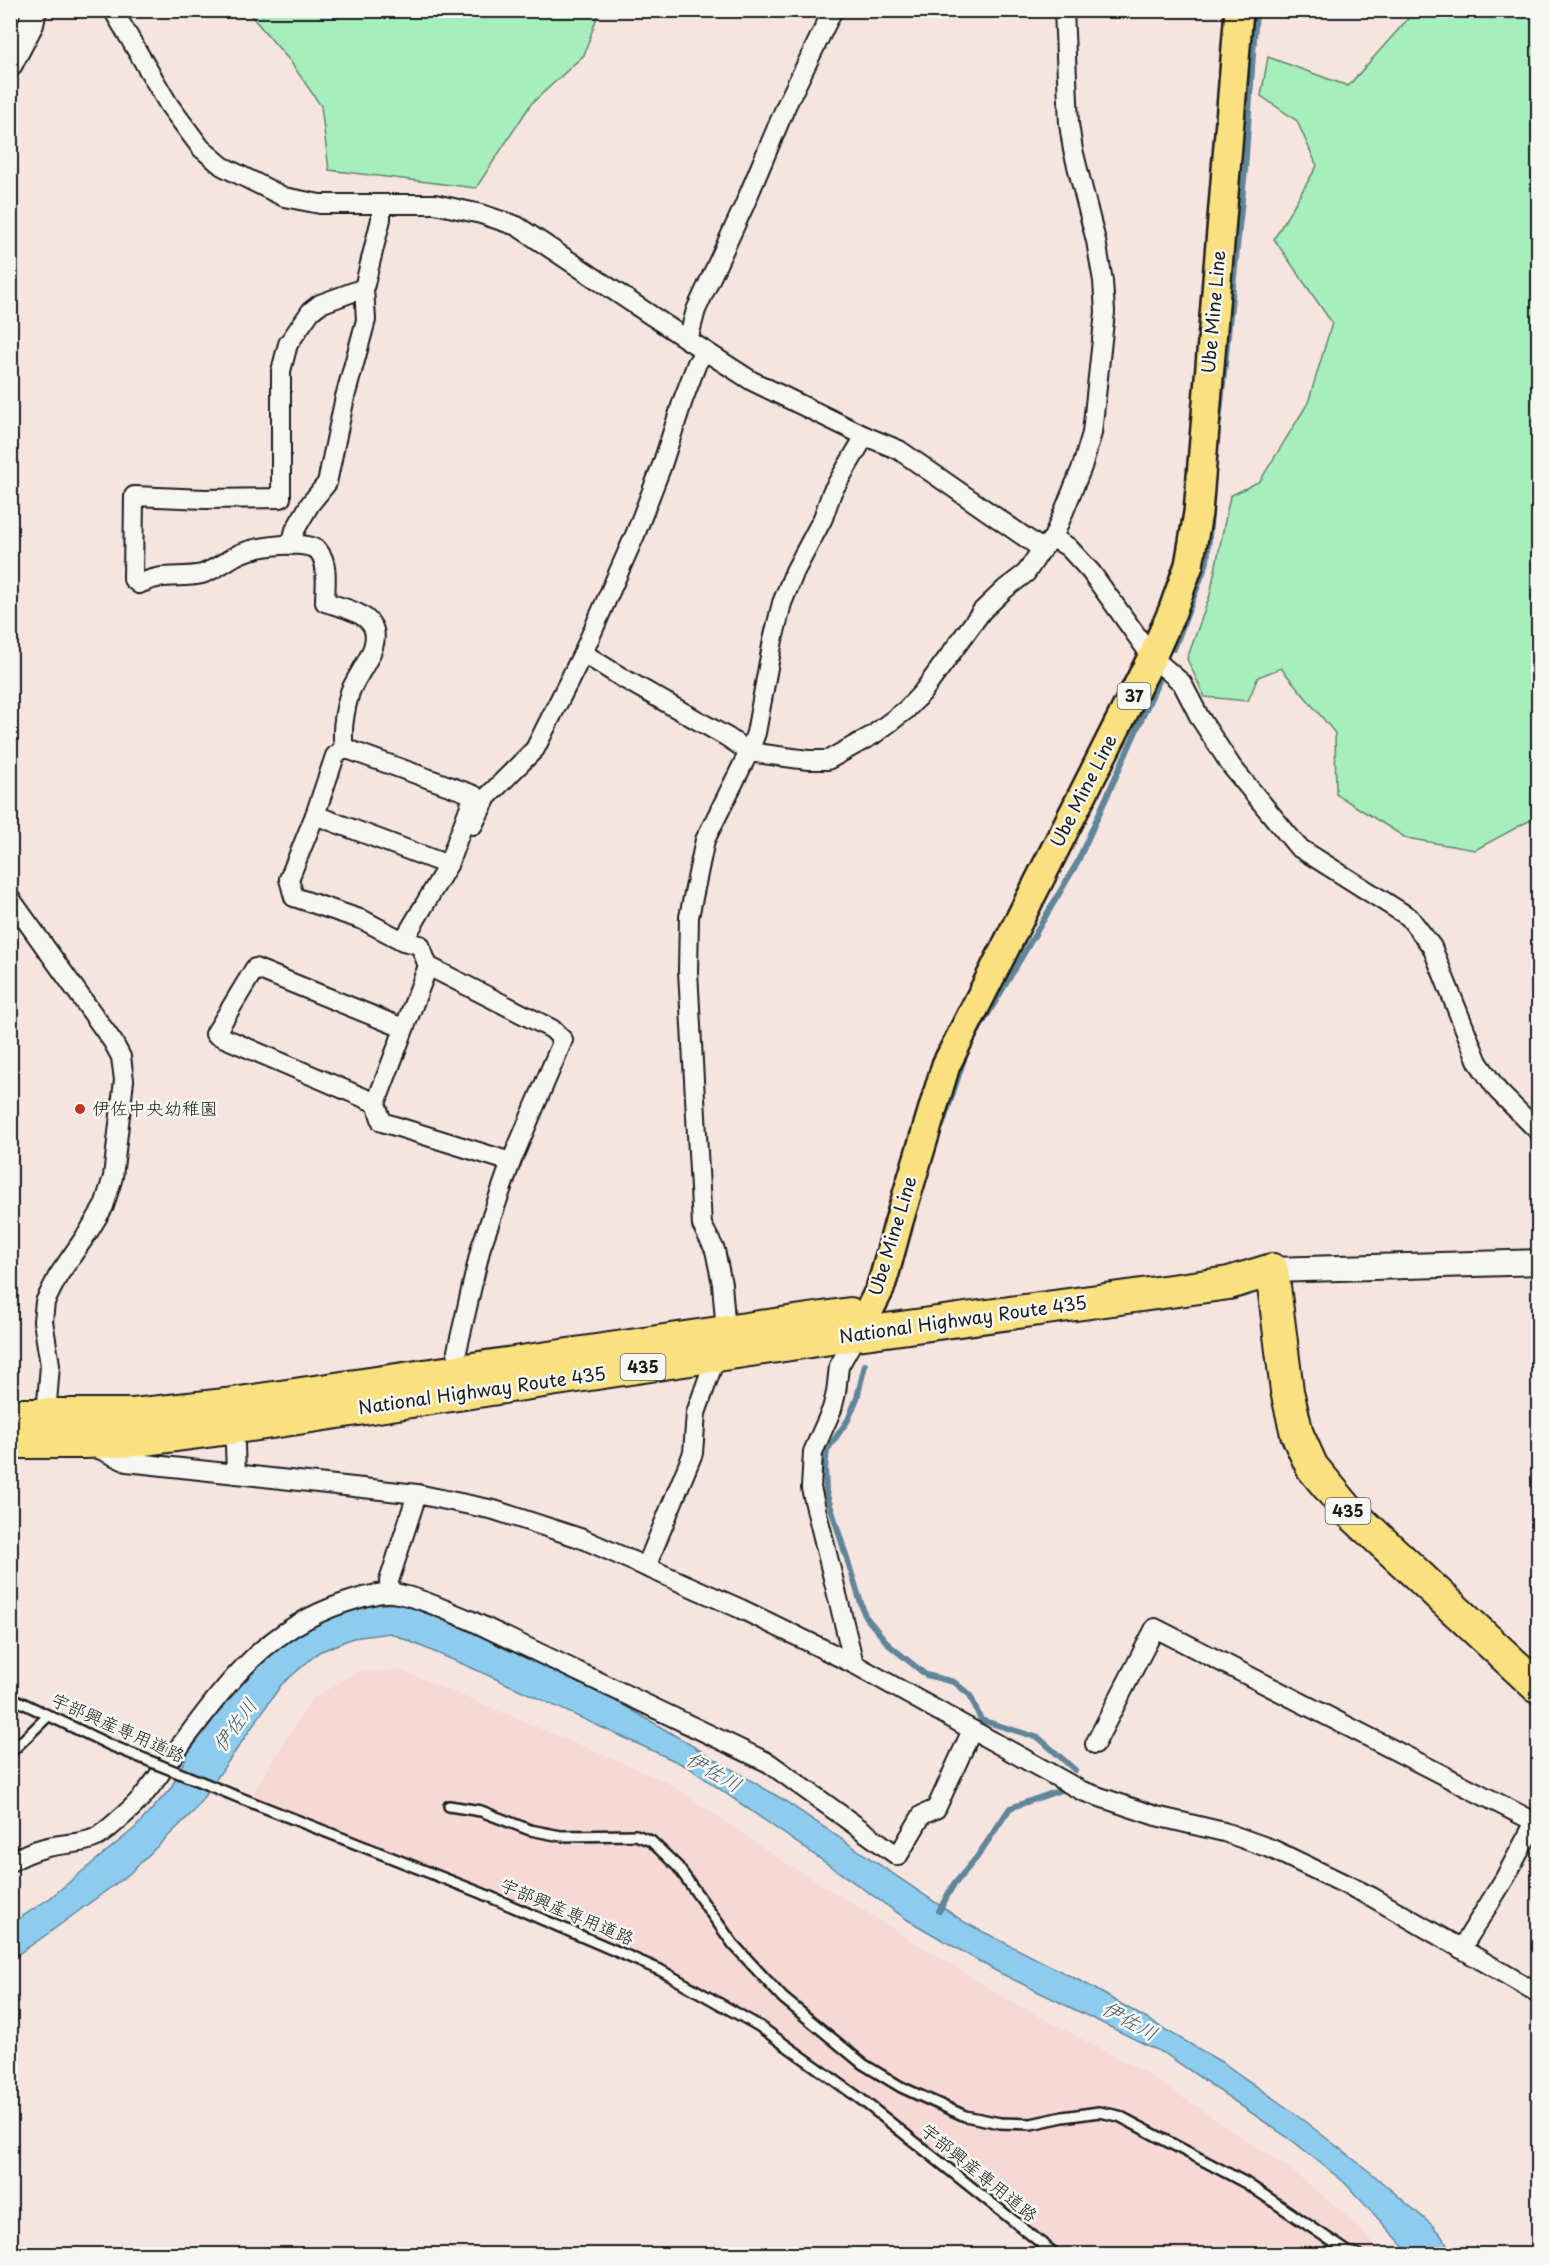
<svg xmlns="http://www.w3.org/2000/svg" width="1549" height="2265" font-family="'Playpen Sans','Klee One',sans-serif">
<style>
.built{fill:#f6d8d5}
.green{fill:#a6eebc;stroke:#61856c;stroke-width:1.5}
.water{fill:#8dccee;stroke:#60869a;stroke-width:1.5}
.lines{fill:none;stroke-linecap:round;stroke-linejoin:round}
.stream{stroke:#60869a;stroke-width:6}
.lane-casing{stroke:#1c1c1c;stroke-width:14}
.street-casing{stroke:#1c1c1c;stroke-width:22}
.secondary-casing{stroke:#1c1c1c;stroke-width:28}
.primary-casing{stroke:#1c1c1c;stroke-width:32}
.highway-casing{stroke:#1c1c1c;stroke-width:36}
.lane{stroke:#f6f6f2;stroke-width:9}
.street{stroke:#f6f6f2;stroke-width:18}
.secondary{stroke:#f6f6f2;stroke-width:24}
.primary{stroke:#fae180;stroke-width:27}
.highway{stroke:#fae180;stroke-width:32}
.lane-bridge-casing{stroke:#1c1c1c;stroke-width:14;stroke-linecap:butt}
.lane-bridge{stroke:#f6f6f2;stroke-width:9}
.poi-dot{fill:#c8321e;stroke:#f6f6f2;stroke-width:2}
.labels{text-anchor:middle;stroke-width:5;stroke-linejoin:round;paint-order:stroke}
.shield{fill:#f6f6f2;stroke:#5d5d5c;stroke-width:1.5}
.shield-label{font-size:16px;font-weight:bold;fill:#1c1c1c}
.street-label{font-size:18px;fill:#1c1c1c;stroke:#f6f6f2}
.poi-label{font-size:18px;fill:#1c1c1c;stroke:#f6f6f2;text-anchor:start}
.water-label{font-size:20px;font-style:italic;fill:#445a66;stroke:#f6f6f2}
</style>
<rect width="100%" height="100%" fill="#f6e4e1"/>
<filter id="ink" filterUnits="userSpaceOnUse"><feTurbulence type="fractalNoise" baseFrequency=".0167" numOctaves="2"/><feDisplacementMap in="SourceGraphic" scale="12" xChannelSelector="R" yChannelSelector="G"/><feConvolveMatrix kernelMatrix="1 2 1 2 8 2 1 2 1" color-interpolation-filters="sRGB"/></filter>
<g filter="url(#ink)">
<!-- built -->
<polygon class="built" points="401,1670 665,1781 786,1863 1005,1998 1149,2075 1294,2172 1350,2219 1378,2249 1381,2254 1055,2254 759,2026 660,1970 248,1801 311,1700 358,1671"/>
<!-- green -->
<g class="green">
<polygon points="247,11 599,11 584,55 531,104 476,188 329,170 321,106 290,61"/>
<polygon points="1415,11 1538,11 1538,816 1475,850 1406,838 1336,794 1335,733 1281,668 1258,677 1248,701 1205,697 1187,659 1210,595 1230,496 1260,481 1308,403 1332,323 1274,239 1317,166 1297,121 1261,96 1268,57 1348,86"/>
</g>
<!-- water -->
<polygon class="water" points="373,1604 402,1604 432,1614 588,1684 782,1799 966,1923 1090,1986 1223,2063 1290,2110 1370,2172 1433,2226 1456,2254 1411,2254 1344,2182 1294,2142 1167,2055 996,1971 908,1920 688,1767 472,1668 390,1633 353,1638 319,1652 281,1685 194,1811 129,1874 46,1935 11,1959 11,1924 50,1898 135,1828 171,1788 188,1753 241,1683 274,1651 299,1633 333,1616"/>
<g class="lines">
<!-- stream -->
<g class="stream">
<polyline points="1219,422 1245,170 1256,10"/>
<polyline points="1174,649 1207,562 1211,513"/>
<polyline points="978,1031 1077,863 1159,680"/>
<polyline points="942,1126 965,1056"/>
<polyline points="865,1365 857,1398 848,1420 827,1450 825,1468 826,1492 865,1616 889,1645 926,1675 954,1682 970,1695 981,1720 1039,1738 1075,1770"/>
<polyline points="939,1911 952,1887 977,1857 1010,1808 1061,1790"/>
</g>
<defs>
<g id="lane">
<polyline points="10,1697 110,1745"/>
<polyline points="10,1753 48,1716"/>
<polyline points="248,1801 481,1893 660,1970 759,2026 862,2100 1055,2254"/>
<polyline points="449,1806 481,1811 530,1830 561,1836 636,1835 651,1841 678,1867 733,1944 783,1998 863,2064 901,2087 965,2116 1000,2123 1031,2124 1063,2117 1099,2112 1119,2116 1246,2183 1348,2252 1357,2254"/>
</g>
<g id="street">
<polyline points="113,10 169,105 201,148 222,166 284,197 320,204 435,204 481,214 517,226 688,340 752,381 865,436 899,450 1042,549"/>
<polyline points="688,340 696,310 744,206 786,106 833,10"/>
<polyline points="1053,538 1068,547 1091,572 1152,657 1182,683 1200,718 1232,767 1298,847 1409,917 1432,947 1478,1062 1498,1091 1538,1131"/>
<polyline points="291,545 295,530 310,504 327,483 345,397 366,320 364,288 381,219 381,204"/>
<polyline points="583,653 621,677 727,737 749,752 808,760 828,760 873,735 906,710 922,693 982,611 1005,589 1026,573 1042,549 1053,538 1082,467 1092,433 1105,312 1103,281 1096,241 1073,150 1069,124 1064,10"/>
<path d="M344,748C341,731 345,709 350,692C357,673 385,644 371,624C362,611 339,607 325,602C325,588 329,563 319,552C307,538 255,547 239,554C227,560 215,570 202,574C178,579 164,572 139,584L133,579L134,496L205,499L281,498V371L288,344L311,311L320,304L364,288"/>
<polyline points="315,815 448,865"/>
<polyline points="473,825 487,797 535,749 583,653 635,535 662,465 683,400 697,363 705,351"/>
<polyline points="10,898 113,1042 121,1057 124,1080 113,1177 104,1206 89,1231 58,1276 45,1302 43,1321 50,1365 46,1415"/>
<polyline points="403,941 448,865 474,795 344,748 335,756 315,815 289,879 294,897 363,920 403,941 420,945 428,966 552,1029 563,1040 511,1162 481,1247 457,1351 461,1378"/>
<polyline points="428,966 376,1103 382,1122 511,1162"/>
<polyline points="376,1103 215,1034 255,968 403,1028"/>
<polyline points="726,1332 722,1284 715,1250 702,1225 688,971 689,917 705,840 749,752 756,733 773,640 782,603 795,571 823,518 832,492 865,436"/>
<polyline points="229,1419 235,1445 236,1474"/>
<polyline points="95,1447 127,1462 417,1494 494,1510 583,1539 741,1609 854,1664 1082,1791 1156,1816 1224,1832 1272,1849 1372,1897 1538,1993"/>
<polyline points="646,1567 693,1453 696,1413 716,1356"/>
<polyline points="390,1592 389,1581 417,1494"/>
<polyline points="854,1664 811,1488 813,1452 832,1409 836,1393 839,1366 857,1334"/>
<polyline points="1095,1744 1155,1628 1535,1822 1505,1878 1461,1949"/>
<path d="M10,1862C21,1856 32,1851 44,1848C61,1843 81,1845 97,1837C107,1831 117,1821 125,1814C145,1797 159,1775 174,1754C224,1688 261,1631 344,1603C356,1599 381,1591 393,1593C419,1597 445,1610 470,1620L769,1763L898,1856L922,1815L936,1809L972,1730"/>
</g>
<g id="secondary">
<polyline points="10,64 31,24 34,10"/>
<polyline points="1272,1270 1538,1262"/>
</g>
<polyline id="primary" points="857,1334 880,1289 885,1273 899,1221 946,1065 1152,657 1172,612 1189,565 1198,513 1239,10"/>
<g id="highway">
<polyline points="1272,1270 1287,1391 1297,1434 1312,1467 1347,1509 1538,1687"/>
<polyline points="10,1415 133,1415 226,1405 850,1314"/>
<polyline points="10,1442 85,1442 138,1440 230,1428 857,1334 1229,1283 1272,1270"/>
</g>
</defs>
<!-- lane casing -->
<use href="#lane" class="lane-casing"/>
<!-- street casing -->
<use href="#street" class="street-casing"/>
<!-- secondary casing -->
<use href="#secondary" class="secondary-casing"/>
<!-- primary casing -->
<use href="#primary" class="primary-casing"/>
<!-- highway casing -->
<use href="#highway" class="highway-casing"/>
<!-- lane -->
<use href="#lane" class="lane"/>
<!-- street -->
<use href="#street" class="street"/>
<!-- secondary -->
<use href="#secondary" class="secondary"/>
<!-- primary -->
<use href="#primary" class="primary"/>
<!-- highway -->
<use href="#highway" class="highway"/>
<defs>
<polyline id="lane-bridge" points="110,1745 248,1801"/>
</defs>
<!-- lane-bridge casing -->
<use href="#lane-bridge" class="lane-bridge-casing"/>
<!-- lane-bridge -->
<use href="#lane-bridge" class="lane-bridge"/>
</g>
</g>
<!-- markers -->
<circle class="poi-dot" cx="80" cy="1109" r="6"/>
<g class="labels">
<!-- shield labels -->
<g class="shield">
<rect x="1117.5" y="683" width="33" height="26" rx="4.5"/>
<rect x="620.5" y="1354" width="45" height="26" rx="4.5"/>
<rect x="1325.5" y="1498" width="45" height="26" rx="4.5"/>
</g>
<g class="shield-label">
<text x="1134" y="702">37</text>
<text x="643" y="1373">435</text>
<text x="1348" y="1517">435</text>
</g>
<!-- street labels -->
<g class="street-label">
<text transform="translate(1214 312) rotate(-85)" y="6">Ube Mine Line</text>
<text transform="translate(1084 791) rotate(-63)" y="6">Ube Mine Line</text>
<text transform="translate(893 1236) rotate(-73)" y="6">Ube Mine Line</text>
<text transform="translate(963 1320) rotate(-8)" y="6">National Highway Route 435</text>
<text transform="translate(482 1391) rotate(-8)" y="6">National Highway Route 435</text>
<text transform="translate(118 1728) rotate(24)" y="6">宇部興産専用道路</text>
<text transform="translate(567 1912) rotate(23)" y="6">宇部興産専用道路</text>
<text transform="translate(979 2173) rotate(39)" y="6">宇部興産専用道路</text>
</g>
<!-- poi labels -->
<g class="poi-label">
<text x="92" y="1115">伊佐中央幼稚園</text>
</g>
<!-- water labels -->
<g class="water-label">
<text transform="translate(235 1725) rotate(-54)" y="7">伊佐川</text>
<text transform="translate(714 1772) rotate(30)" y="7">伊佐川</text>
<text transform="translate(1130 2021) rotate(29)" y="7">伊佐川</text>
</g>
</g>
<!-- margin -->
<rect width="1549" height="2265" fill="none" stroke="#f6f6f2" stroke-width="36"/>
<rect x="18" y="18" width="1513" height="2229" fill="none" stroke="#1c1c1c" stroke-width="2" filter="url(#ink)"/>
</svg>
